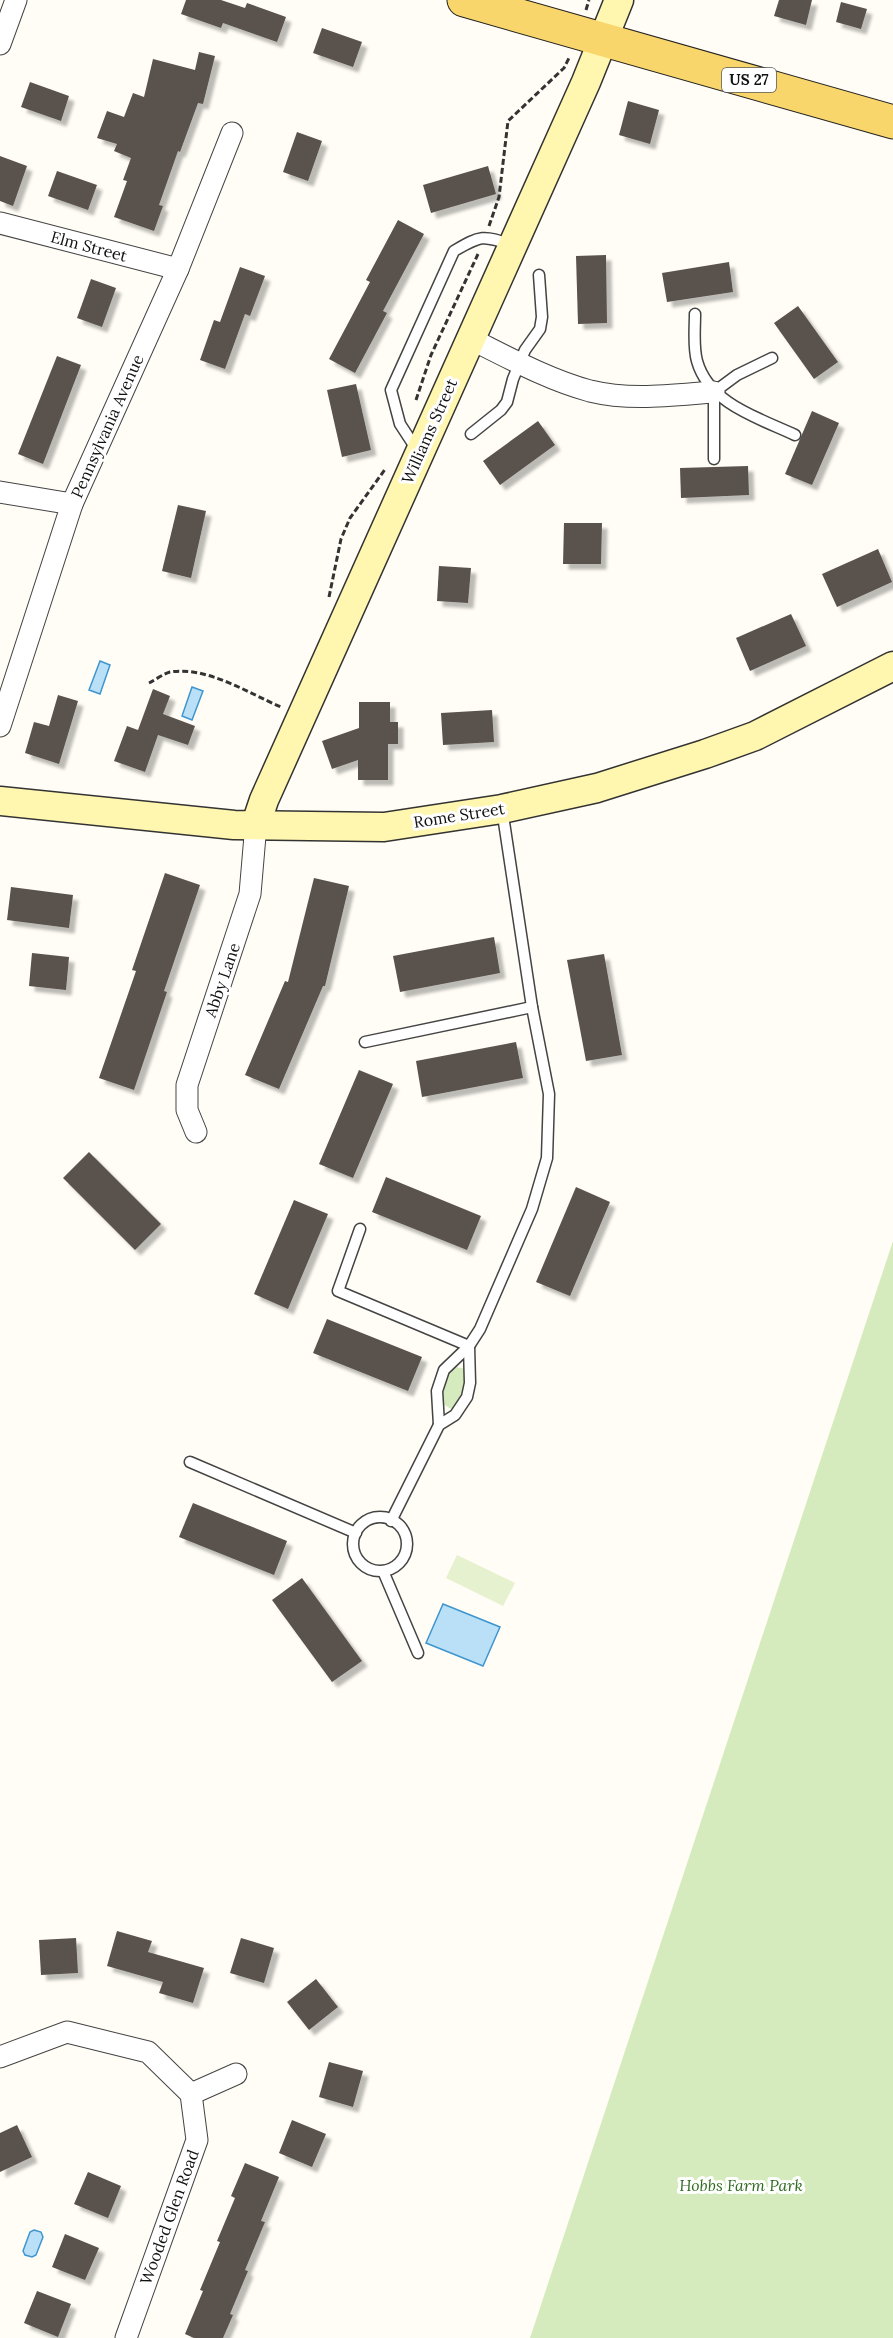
<svg xmlns="http://www.w3.org/2000/svg" width="893" height="2338" font-family="Lora,serif">
<style>
.green{fill:#d5ebbd}
.pitch{fill:#e6f2cf}
.water{fill:#b9e0f7;stroke:#3f96cf;stroke-width:1.5}
.building{fill:#5a524d;filter:url(#shadow)}
.lines{fill:none;stroke-linecap:round;stroke-linejoin:round}
.lane-casing{stroke:#444;stroke-width:13}
.street-casing{stroke:#444;stroke-width:23}
.secondary-casing{stroke:#333;stroke-width:31}
.primary-casing{stroke:#222;stroke-width:35}
.path{stroke:#333;stroke-width:3;stroke-dasharray:6 3;stroke-linecap:butt}
.lane{stroke:#fff;stroke-width:10}
.street{stroke:#fff;stroke-width:21}
.secondary{stroke:#fff6b0;stroke-width:28}
.primary{stroke:#f9d66b;stroke-width:33}
.labels{text-anchor:middle;stroke-width:6;stroke-linejoin:round;paint-order:stroke}
.shield{fill:#fff;stroke:#585858;stroke-width:1.5}
.shield-label{font-size:15px;font-weight:bold;fill:#111}
.street-label{font-size:16px;fill:#111;stroke:#fff}
.park-label{font-size:16px;font-style:italic;fill:#2f6b1f;stroke:#fff}
</style>
<defs>
<filter id="shadow"><feDropShadow dx="5.5" dy="5.5" stdDeviation="1.5" flood-color="#0004"/></filter>
</defs>
<rect width="100%" height="100%" fill="#fffdf5"/>
<!-- green -->
<g class="green">
<polygon points="893,1241 893,2338 530,2338"/>
<path d="M456,1367L466,1369L464,1398L453,1410L443,1404C442,1390 443,1374 456,1367Z"/>
</g>
<!-- pitch -->
<polygon class="pitch" points="457,1555 515,1583 503,1606 446,1578"/>
<!-- water -->
<g class="water">
<polygon points="100,661 110,665 100,694 89,690"/>
<polygon points="192,687 203,691 192,720 182,716"/>
<polygon points="443,1604 500,1627 483,1666 426,1643"/>
<polygon points="34,2230 41,2232 43,2237 36,2255 32,2257 25,2255 23,2251 30,2232"/>
</g>
<!-- building -->
<g class="building">
<polygon points="186,0 221,0 245,8 247,3 286,17 277,42 223,23 221,28 181,14"/>
<polygon points="779,0 812,0 806,25 774,16"/>
<polygon points="841,2 867,9 861,29 836,22"/>
<polygon points="322,28 362,42 353,67 313,53"/>
<polygon points="199,52 215,56 203,104 198,103 180,152 178,151 159,205 163,206 154,231 114,217 127,181 123,180 131,158 114,151 117,144 97,138 107,111 124,117 133,93 144,97 153,59 195,70"/>
<polygon points="30,82 69,96 61,121 21,107"/>
<polygon points="628,101 659,110 650,144 619,135"/>
<polygon points="297,132 322,141 308,181 283,172"/>
<polygon points="0,156 27,166 13,206 0,201"/>
<polygon points="488,166 496,194 431,213 423,185"/>
<polygon points="57,171 97,185 88,210 48,196"/>
<polygon points="398,220 424,234 383,311 387,313 355,373 329,359 370,282 366,280"/>
<polygon points="606,255 607,323 578,324 576,256"/>
<polygon points="729,262 733,292 667,302 662,273"/>
<polygon points="240,267 265,276 250,316 245,314 225,369 200,360 214,320 220,322"/>
<polygon points="91,279 116,288 102,327 77,318"/>
<polygon points="798,306 838,362 814,379 774,323"/>
<polygon points="57,356 81,365 43,464 18,454"/>
<polygon points="356,384 371,450 342,457 327,390"/>
<polygon points="812,411 839,423 812,485 785,474"/>
<polygon points="538,421 555,445 500,485 483,461"/>
<polygon points="748,466 749,495 681,498 680,468"/>
<polygon points="178,505 206,511 191,578 162,571"/>
<polygon points="564,523 602,523 601,564 563,564"/>
<polygon points="878,549 892,582 837,607 822,574"/>
<polygon points="439,566 471,568 468,603 437,601"/>
<polygon points="791,614 806,646 750,671 736,638"/>
<polygon points="153,689 170,696 163,714 195,726 188,745 158,735 145,772 114,761 127,726 138,730"/>
<polygon points="58,695 78,701 59,764 25,753 34,722 49,726"/>
<polygon points="359,702 390,702 390,722 398,722 398,744 388,744 388,780 358,780 358,760 332,769 322,741 359,728"/>
<polygon points="492,710 494,742 443,745 441,713"/>
<polygon points="165,873 200,885 164,991 167,992 134,1090 99,1078 136,971 132,970"/>
<polygon points="314,878 349,886 325,986 323,986 279,1089 245,1075 285,981 288,982"/>
<polygon points="11,887 73,895 69,928 7,920"/>
<polygon points="494,937 500,973 400,992 393,956"/>
<polygon points="32,953 69,957 66,990 29,986"/>
<polygon points="604,954 622,1055 586,1061 567,960"/>
<polygon points="516,1042 523,1078 422,1097 416,1061"/>
<polygon points="359,1070 393,1084 353,1178 319,1164"/>
<polygon points="89,1152 161,1224 135,1250 63,1178"/>
<polygon points="386,1177 481,1216 467,1250 372,1212"/>
<polygon points="576,1187 610,1202 570,1296 536,1282"/>
<polygon points="294,1200 328,1214 288,1309 254,1294"/>
<polygon points="327,1319 422,1357 408,1391 313,1353"/>
<polygon points="193,1503 287,1541 274,1575 179,1537"/>
<polygon points="302,1578 362,1661 332,1682 272,1600"/>
<polygon points="117,1931 152,1941 148,1952 204,1968 193,2003 159,1993 163,1982 107,1966"/>
<polygon points="76,1938 78,1973 41,1975 39,1940"/>
<polygon points="241,1938 274,1948 264,1983 230,1973"/>
<polygon points="316,1979 338,2007 309,2030 287,2002"/>
<polygon points="329,2062 363,2071 353,2107 319,2097"/>
<polygon points="292,2120 326,2134 312,2167 279,2153"/>
<polygon points="17,2125 32,2157 0,2172 0,2133"/>
<polygon points="245,2163 279,2177 261,2221 265,2222 245,2270 248,2271 230,2314 233,2315 223,2338 194,2338 185,2334 203,2291 200,2290 220,2242 217,2241 235,2198 231,2196"/>
<polygon points="88,2172 121,2186 108,2218 74,2204"/>
<polygon points="65,2234 99,2248 85,2280 52,2267"/>
<polygon points="37,2291 71,2304 58,2337 24,2323"/>
</g>
<g class="lines">
<defs>
<g id="lane">
<path d="M695,314C695,329 693,347 697,361C709,404 759,418 795,435"/>
<polyline points="714,392 737,375 772,358"/>
<polyline points="471,434 501,410 507,402 513,379 525,350 540,329 542,317 539,275"/>
<path d="M417,450L400,424L391,390L454,251C481,235 483,235 512,245"/>
<polyline points="714,459 714,392"/>
<polyline points="365,1042 532,1007"/>
<polyline points="360,1229 338,1291 469,1346"/>
<polyline points="439,1425 437,1391 444,1370 469,1346 480,1329 532,1209 547,1158 549,1094 532,1007 502,809"/>
<polyline points="190,1462 356,1533"/>
<circle cx="380" cy="1544" r="27"/>
<polyline points="391,1521 439,1425 455,1415 467,1397 470,1383 469,1346"/>
<polyline points="383,1571 418,1653"/>
</g>
<g id="street">
<polyline points="0,44 16,0"/>
<polyline points="0,223 178,269"/>
<path d="M471,339C509,358 549,380 590,391C631,401 673,395 714,392"/>
<polyline points="0,492 72,504"/>
<polyline points="0,726 72,504 178,269 232,133"/>
<polyline points="196,1132 187,1110 187,1085 250,894 256,824"/>
<polyline points="0,2057 67,2032 148,2052 191,2094 197,2140 126,2338"/>
<polyline points="191,2094 236,2074"/>
</g>
<g id="secondary">
<polyline points="0,801 234,825 384,827 502,809 597,788 705,754 755,736 893,666"/>
<polyline points="256,824 264,800 586,82 619,0"/>
</g>
<polyline id="primary" points="464,0 893,122"/>
</defs>
<!-- lane casing -->
<use href="#lane" class="lane-casing"/>
<!-- street casing -->
<use href="#street" class="street-casing"/>
<!-- secondary casing -->
<use href="#secondary" class="secondary-casing"/>
<!-- primary casing -->
<use href="#primary" class="primary-casing"/>
<!-- path -->
<g class="path">
<polyline points="586,10 589,0"/>
<polyline points="489,226 499,197 508,121 564,68 569,58"/>
<polyline points="416,400 431,355 478,254"/>
<polyline points="329,597 341,539 350,518 386,468"/>
<path d="M149,683C155,680 163,674 170,672C207,666 248,693 281,707"/>
</g>
<!-- lane -->
<use href="#lane" class="lane"/>
<!-- street -->
<use href="#street" class="street"/>
<!-- secondary -->
<use href="#secondary" class="secondary"/>
<!-- primary -->
<use href="#primary" class="primary"/>
</g>
<g class="labels">
<!-- shield labels -->
<rect class="shield" x="722" y="68" width="54" height="24" rx="4.5"/>
<g class="shield-label">
<text x="749" y="85">US 27</text>
</g>
<!-- street labels -->
<g class="street-label">
<text transform="translate(89 246) rotate(15)" y="6">Elm Street</text>
<text transform="translate(107 426) rotate(-66)" y="6">Pennsylvania Avenue</text>
<text transform="translate(429 431) rotate(-66)" y="6">Williams Street</text>
<text transform="translate(459 815) rotate(-9)" y="6">Rome Street</text>
<text transform="translate(222 980) rotate(-71)" y="6">Abby Lane</text>
<text transform="translate(169 2217) rotate(-70)" y="6">Wooded Glen Road</text>
</g>
<!-- park labels -->
<g class="park-label">
<text x="741" y="2191">Hobbs Farm Park</text>
</g>
</g>
</svg>
